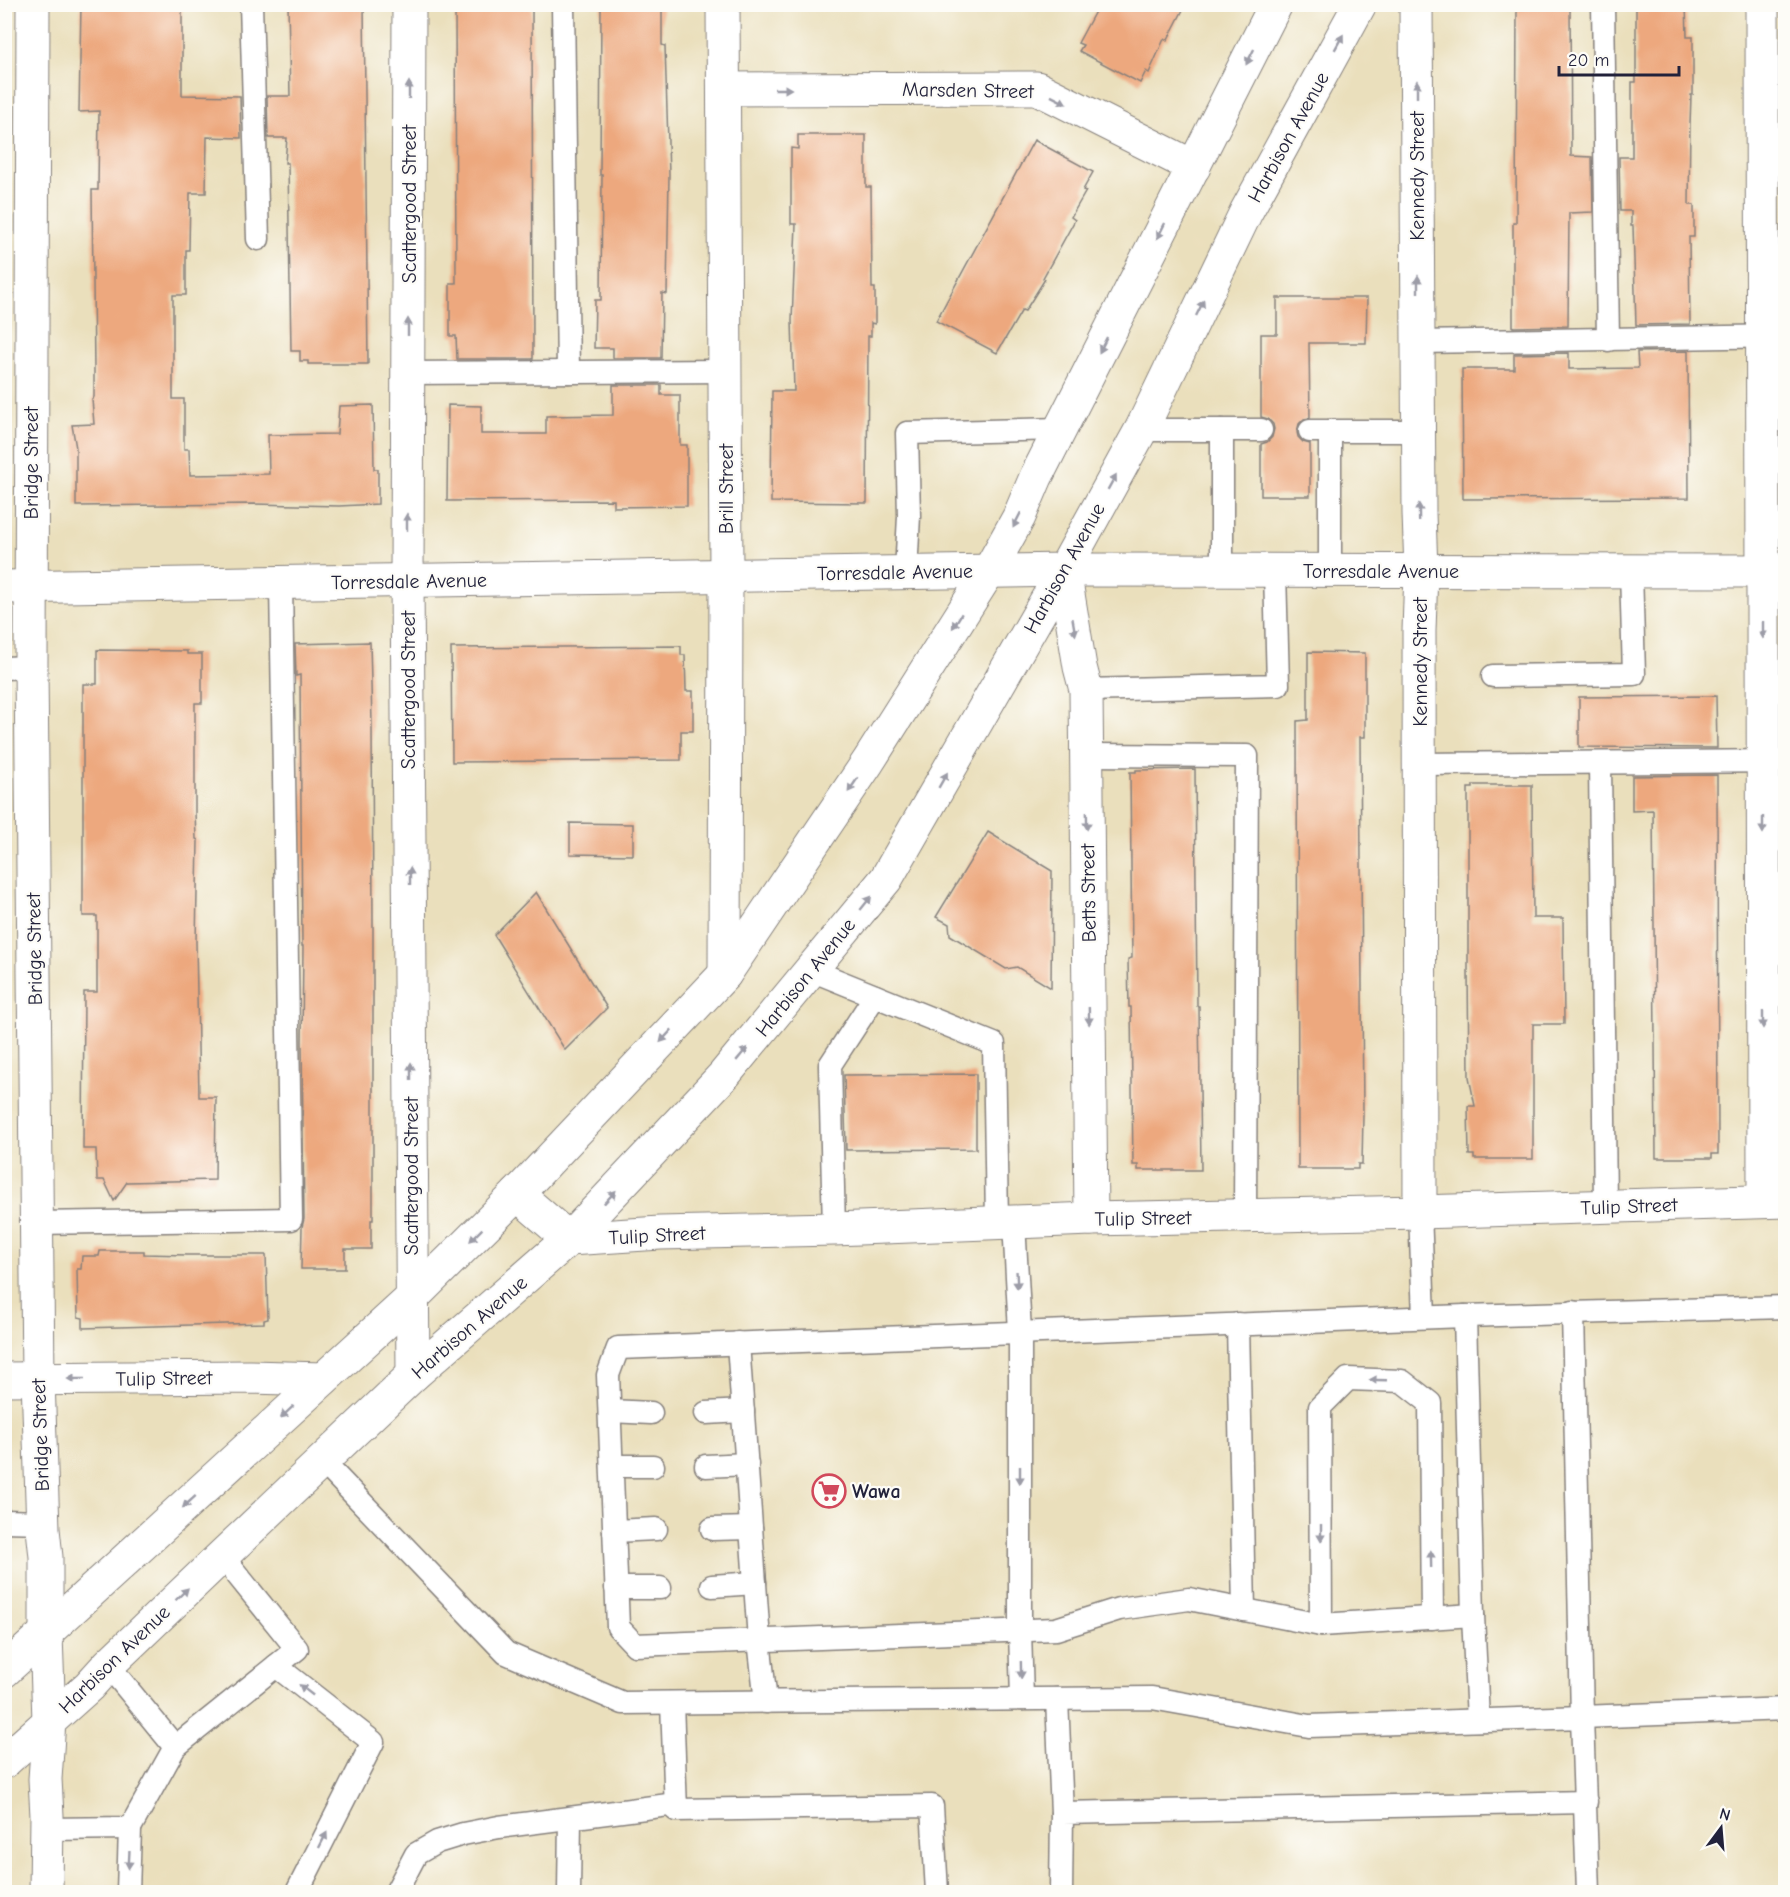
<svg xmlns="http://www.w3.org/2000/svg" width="1790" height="1897" font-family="'Comic Neue',sans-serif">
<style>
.building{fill:#eda87e}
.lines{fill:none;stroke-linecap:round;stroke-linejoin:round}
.lane-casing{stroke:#86807c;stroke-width:25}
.street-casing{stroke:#86807c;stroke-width:35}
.secondary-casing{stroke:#86807c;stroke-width:35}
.primary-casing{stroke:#86807c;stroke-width:35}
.lane{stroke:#fff;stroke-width:22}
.street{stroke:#fff;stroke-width:33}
.secondary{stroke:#fff;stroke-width:33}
.primary{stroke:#fff;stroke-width:33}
.oneway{fill:#9c9ca7}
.labels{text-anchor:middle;stroke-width:4.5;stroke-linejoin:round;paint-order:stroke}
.street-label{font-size:20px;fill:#22223b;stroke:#fdfcf7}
.poi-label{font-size:20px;font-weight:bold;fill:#22223b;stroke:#fdfcf7;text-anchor:start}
</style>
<rect width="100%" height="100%" fill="#fdfcf7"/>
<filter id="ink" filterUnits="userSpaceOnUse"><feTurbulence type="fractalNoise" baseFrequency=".0167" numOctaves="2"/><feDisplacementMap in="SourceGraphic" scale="12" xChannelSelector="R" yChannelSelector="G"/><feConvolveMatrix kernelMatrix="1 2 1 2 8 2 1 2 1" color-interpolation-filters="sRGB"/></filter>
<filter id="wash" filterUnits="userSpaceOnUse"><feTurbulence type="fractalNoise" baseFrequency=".008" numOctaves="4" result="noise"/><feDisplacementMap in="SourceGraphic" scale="24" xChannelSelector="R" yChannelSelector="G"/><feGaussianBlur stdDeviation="1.35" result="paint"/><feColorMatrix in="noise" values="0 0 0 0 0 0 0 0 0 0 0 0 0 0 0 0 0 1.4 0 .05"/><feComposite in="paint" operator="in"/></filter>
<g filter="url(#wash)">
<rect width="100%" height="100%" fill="#eadfbc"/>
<g id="blocks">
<!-- building -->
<g class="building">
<polygon points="81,4 182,4 182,95 240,96 241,138 207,137 206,193 190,193 189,250 186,250 186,295 173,295 173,399 184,399 184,449 189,449 190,475 269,474 268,435 337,434 339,406 373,405 374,469 378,469 378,504 339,506 254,504 76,506 76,448 72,425 94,424 92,399 94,397 94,372 92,190 98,190 99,111 79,112"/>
<polygon points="288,4 364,4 368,364 308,364 308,361 300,361 300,351 291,351 288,163 285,163 287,138 268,138 267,96 290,96"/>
<polygon points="455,4 532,4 533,359 457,359 456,336 450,336 450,283 456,283"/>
<polygon points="601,4 662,4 662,45 665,46 669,175 667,294 662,293 661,358 613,358 613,348 594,348 595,300 601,300 602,175 600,175"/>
<polygon points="1099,4 1186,4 1167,41 1164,39 1149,73 1146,71 1140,83 1079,51 1083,45 1078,43"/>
<polygon points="1517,4 1570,4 1571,156 1592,157 1593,212 1569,213 1568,326 1513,327 1513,223 1516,223"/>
<polygon points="1636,4 1686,4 1687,37 1693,37 1693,95 1691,95 1690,125 1689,205 1694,205 1694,237 1689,237 1690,324 1636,325 1633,226 1631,226 1631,211 1620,211 1619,157 1632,157 1632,82 1636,82"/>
<polygon points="798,135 866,135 866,187 871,187 872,288 875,288 875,324 871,323 871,336 868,336 867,503 771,502 772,391 794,391 792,320 796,224 791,224 791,148 798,149"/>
<polygon points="1034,140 1093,172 1083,190 1086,191 1071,217 1075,220 1043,278 1045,279 1025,311 1022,310 997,353 936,321"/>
<polygon points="1277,298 1367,298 1366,343 1309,343 1310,418 1304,419 1299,424 1297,432 1298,437 1303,442 1310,444 1310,496 1261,496 1261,444 1267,442 1272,437 1274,429 1273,424 1268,419 1261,417 1261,334 1277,334"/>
<polygon points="1688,351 1689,498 1463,499 1462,369 1514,369 1514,354 1569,353 1569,369 1638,368 1637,352"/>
<polygon points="613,385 661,385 661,395 680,395 680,445 687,445 687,506 614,507 614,500 447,501 448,405 481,406 481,434 546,434 546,416 613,415"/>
<polygon points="370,642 372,724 373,925 373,1220 371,1220 371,1249 345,1249 345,1269 301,1269 302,1227 304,1219 302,1042 303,946 302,946 300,675 296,676 295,644"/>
<polygon points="681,646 681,655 685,655 686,691 693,691 693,731 681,731 681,760 452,762 451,648"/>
<polygon points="97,650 187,651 187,654 202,654 202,703 195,703 195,812 196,839 198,840 196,942 199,1097 216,1097 215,1180 127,1182 114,1201 104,1180 97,1180 96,1149 83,1149 84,992 97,992 97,916 83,916 83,684 97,684"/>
<polygon points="1308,652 1365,653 1365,737 1360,737 1363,1115 1362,1164 1358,1164 1358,1169 1298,1169 1297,721 1308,720"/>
<polygon points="1716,696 1717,748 1579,747 1579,697"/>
<polygon points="1195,769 1197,1006 1199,1006 1201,1170 1138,1170 1138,1165 1133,1165 1131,1007 1129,1007 1128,959 1132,958 1130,772 1136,772 1136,770"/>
<polygon points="1717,775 1718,1154 1712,1154 1712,1158 1656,1158 1653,810 1632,811 1632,776"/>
<polygon points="1473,785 1532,785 1533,918 1563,918 1564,1024 1533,1024 1533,1159 1474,1159 1474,1155 1469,1155 1468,1106 1475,1106 1469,1077 1468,970 1468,788 1473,788"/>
<polygon points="570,823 633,824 633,855 570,854"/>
<polygon points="988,832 1052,871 1051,988 1017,967 1006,969 950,935 949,924 936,917"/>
<polygon points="536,892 607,1008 565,1050 494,935"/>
<polygon points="976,1074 976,1149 846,1150 844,1075"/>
<polygon points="100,1251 144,1251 144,1254 187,1255 266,1255 268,1319 264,1320 264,1323 83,1328 83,1318 78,1317 77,1269 81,1269 82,1256 99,1256"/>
</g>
</g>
</g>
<g filter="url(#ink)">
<use href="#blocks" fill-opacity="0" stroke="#86807c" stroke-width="1.5"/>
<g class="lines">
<defs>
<g id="lane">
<polyline points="251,4 258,239"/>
<polyline points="563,4 568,372"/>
<polyline points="1603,4 1608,340"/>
<polyline points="1418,342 1786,336"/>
<polyline points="408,373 725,371"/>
<polyline points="1141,430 1261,430"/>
<polyline points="1310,431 1419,431"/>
<polyline points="1330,431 1330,570"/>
<polyline points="1222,571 1222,430"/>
<polyline points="906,572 909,516 907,433 1061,429"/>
<polyline points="4,668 31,667"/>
<polyline points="1493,676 1634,674 1631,571"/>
<polyline points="1086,690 1278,685 1275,571"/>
<polyline points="1086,755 1247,756 1245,1216"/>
<polyline points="1600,763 1605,1206"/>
<polyline points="1420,764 1786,761"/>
<polyline points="811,970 994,1044 997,1222"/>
<polyline points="1420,1212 1424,1317"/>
<polyline points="1014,1222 1020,1332 1020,1630 1022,1699"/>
<polyline points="36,1223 291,1219 281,583"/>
<polyline points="834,1229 830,1065 875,996"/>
<polyline points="1573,1312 1582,1717 1786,1709"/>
<polyline points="1465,1316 1473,1615 1478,1720"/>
<polyline points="1238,1324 1244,1610"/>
<polyline points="738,1343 759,1640 766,1702"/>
<polyline points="610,1411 651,1413"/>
<polyline points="706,1413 743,1411"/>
<polyline points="322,1461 506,1653 623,1703 1152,1698 1309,1726 1582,1717 1588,1892"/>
<polyline points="612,1466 653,1466"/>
<polyline points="706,1466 747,1464"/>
<polyline points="4,1521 43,1522"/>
<polyline points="712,1529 751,1528"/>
<polyline points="614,1531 656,1529"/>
<polyline points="712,1586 755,1583"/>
<polyline points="616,1588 660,1588"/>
<polyline points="1473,1615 1321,1625 1189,1599 1119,1609 1056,1629 635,1645 618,1627 608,1375 618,1348 1465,1316 1786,1307"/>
<polyline points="1321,1625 1320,1407 1348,1379 1402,1381 1430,1403 1432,1618"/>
<polyline points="108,1665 175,1747 297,1649 222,1556"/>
<polyline points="276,1666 373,1742 297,1892"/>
<polyline points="1057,1699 1062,1813"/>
<polyline points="672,1703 676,1810 932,1806 937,1892"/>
<polyline points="47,1829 130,1828 175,1747"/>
<polyline points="128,1892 130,1828"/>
<polyline points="396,1892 416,1854 437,1842 463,1834 499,1827 676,1804"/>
<polyline points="569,1892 570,1818"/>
<polyline points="1061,1892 1062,1813 1586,1802"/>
</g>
<g id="street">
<polyline points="409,4 407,581 413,1375"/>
<polyline points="723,4 726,575 725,974"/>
<polyline points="1416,4 1419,513 1421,571 1419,631 1420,1212"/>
<polyline points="1762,4 1764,1201"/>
<polyline points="724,89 1037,88 1194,167"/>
<polyline points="1064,570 1080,667 1086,690 1091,1219"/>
<polyline points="517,1194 569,1239 660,1233 834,1229 1091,1219 1420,1212 1786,1201"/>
<polyline points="4,1379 250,1377 323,1379"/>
</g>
<g id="secondary">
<polyline points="33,4 31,667 38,1379 43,1529 46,1557 46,1634 49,1721 45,1779 47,1816 46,1892"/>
<polyline points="4,587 1064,570 1786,571"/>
</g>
<g id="primary">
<polyline points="4,1671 412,1298 517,1194 725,974 868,762 989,571 1019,517 1036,477 1276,4"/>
<polyline points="4,1762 89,1686 108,1665 222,1556 413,1375 569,1239 724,1075 886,879 1064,570 1141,430 1246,212 1360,4"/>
</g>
</defs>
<!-- lane casing -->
<use href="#lane" class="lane-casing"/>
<!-- street casing -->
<use href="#street" class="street-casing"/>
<!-- secondary casing -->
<use href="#secondary" class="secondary-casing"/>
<!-- primary casing -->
<use href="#primary" class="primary-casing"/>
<!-- lane -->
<use href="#lane" class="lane"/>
<!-- street -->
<use href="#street" class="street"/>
<!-- secondary -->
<use href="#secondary" class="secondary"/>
<!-- primary -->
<use href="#primary" class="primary"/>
</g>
<!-- one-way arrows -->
<defs><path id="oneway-solid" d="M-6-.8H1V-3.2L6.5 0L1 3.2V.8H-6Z" transform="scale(1.5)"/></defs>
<g class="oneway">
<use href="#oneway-solid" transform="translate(1339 42) rotate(-61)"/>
<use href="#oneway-solid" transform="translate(1250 57) rotate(117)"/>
<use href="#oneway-solid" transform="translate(783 89)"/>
<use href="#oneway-solid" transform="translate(1417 89) rotate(-90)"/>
<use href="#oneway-solid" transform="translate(409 90) rotate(-90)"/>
<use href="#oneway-solid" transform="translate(1059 100) rotate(27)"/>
<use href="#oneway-solid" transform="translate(1161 231) rotate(117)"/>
<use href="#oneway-solid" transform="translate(1418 284) rotate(-90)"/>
<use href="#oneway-solid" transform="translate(1200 308) rotate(-64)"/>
<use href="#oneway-solid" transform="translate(408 327) rotate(-90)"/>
<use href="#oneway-solid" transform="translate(1103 345) rotate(117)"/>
<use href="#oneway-solid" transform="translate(1112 482) rotate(-61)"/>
<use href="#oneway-solid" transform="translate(1419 512) rotate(-91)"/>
<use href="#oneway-solid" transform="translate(1017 520) rotate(117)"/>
<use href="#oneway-solid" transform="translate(407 522) rotate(-90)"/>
<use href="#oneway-solid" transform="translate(957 621) rotate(122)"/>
<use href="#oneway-solid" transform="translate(1074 627) rotate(80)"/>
<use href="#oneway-solid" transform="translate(1763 630) rotate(90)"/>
<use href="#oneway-solid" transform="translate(943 780) rotate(-60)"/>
<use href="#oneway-solid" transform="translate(853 785) rotate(124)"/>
<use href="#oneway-solid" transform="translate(1087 821) rotate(89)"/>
<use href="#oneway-solid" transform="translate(1763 825) rotate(90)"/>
<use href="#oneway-solid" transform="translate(410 876) rotate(-90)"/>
<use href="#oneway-solid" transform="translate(866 903) rotate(-51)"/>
<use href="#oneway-solid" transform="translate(1089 1016) rotate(89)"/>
<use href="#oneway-solid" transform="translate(1763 1020) rotate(90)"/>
<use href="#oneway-solid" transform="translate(666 1036) rotate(133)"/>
<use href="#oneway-solid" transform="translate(742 1054) rotate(-50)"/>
<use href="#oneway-solid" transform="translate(411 1071) rotate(-90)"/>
<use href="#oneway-solid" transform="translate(610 1197) rotate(-47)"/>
<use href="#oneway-solid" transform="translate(476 1235) rotate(135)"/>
<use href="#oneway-solid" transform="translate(1017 1280) rotate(87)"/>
<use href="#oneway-solid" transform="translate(76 1379) rotate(180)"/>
<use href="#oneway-solid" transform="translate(1378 1380) rotate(-178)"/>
<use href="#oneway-solid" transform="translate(287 1412) rotate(137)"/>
<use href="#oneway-solid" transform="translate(1020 1475) rotate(90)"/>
<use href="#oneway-solid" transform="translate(189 1502) rotate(138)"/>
<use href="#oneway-solid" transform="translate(1321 1533) rotate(90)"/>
<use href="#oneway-solid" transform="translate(1431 1559) rotate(-91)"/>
<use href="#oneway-solid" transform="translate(182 1594) rotate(-44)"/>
<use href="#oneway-solid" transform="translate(1021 1670) rotate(89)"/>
<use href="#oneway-solid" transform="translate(306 1690) rotate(-142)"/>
<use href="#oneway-solid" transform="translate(323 1840) rotate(-63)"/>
<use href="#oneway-solid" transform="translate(129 1860) rotate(93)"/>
</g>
</g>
<!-- icons -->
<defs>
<symbol id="supermarket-ring" viewBox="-11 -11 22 22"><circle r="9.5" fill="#fdfcf7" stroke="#d1495b" stroke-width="1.5"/><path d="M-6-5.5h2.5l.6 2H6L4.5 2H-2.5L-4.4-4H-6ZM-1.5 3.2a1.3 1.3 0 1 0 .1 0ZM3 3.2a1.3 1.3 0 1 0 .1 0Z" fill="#d1495b"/></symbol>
</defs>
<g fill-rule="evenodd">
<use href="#supermarket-ring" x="810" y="1472" width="38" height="38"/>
</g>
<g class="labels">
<!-- street labels -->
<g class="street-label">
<text transform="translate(968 90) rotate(1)" y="7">Marsden Street</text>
<text transform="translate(1288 137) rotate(-61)" y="7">Harbison Avenue</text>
<text transform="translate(1417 176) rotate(-90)" y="7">Kennedy Street</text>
<text transform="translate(409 204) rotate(-90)" y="7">Scattergood Street</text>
<text transform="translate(31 463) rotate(-90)" y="7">Bridge Street</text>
<text transform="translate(726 489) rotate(-90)" y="7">Brill Street</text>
<text transform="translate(1064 568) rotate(-61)" y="7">Harbison Avenue</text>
<text x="1381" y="578">Torresdale Avenue</text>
<text transform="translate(895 572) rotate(-1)" y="7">Torresdale Avenue</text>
<text transform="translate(409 581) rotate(-1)" y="7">Torresdale Avenue</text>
<text transform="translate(1420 662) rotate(-90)" y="7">Kennedy Street</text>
<text transform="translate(408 690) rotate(-90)" y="7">Scattergood Street</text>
<text transform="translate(1088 893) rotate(-91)" y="7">Betts Street</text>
<text transform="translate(34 949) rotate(-91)" y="7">Bridge Street</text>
<text transform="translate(805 977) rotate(-51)" y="7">Harbison Avenue</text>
<text transform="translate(411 1176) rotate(-90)" y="7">Scattergood Street</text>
<text transform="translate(1629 1206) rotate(-2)" y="7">Tulip Street</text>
<text transform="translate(1143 1218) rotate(-1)" y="7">Tulip Street</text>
<text transform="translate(657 1235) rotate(-3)" y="7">Tulip Street</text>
<text transform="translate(469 1327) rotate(-41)" y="7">Harbison Avenue</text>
<text transform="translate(164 1378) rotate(-1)" y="7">Tulip Street</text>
<text transform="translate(40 1435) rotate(-92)" y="7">Bridge Street</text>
<text transform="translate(114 1659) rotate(-44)" y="7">Harbison Avenue</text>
</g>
<!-- poi labels -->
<g class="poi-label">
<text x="852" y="1498">Wawa</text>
</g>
</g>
<!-- margin -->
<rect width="1790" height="1897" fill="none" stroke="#fdfcf7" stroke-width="24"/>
<!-- north arrow -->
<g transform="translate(1721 1828) rotate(16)" stroke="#fdfcf7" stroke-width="4.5" paint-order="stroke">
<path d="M0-4.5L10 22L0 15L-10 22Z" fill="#22223b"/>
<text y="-9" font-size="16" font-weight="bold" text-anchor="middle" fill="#22223b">N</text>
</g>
<!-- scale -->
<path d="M1559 66v9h120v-9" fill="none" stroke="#22223b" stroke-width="3"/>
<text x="1568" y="66" font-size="18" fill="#22223b" stroke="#fdfcf7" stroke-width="4.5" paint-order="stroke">20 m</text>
</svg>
